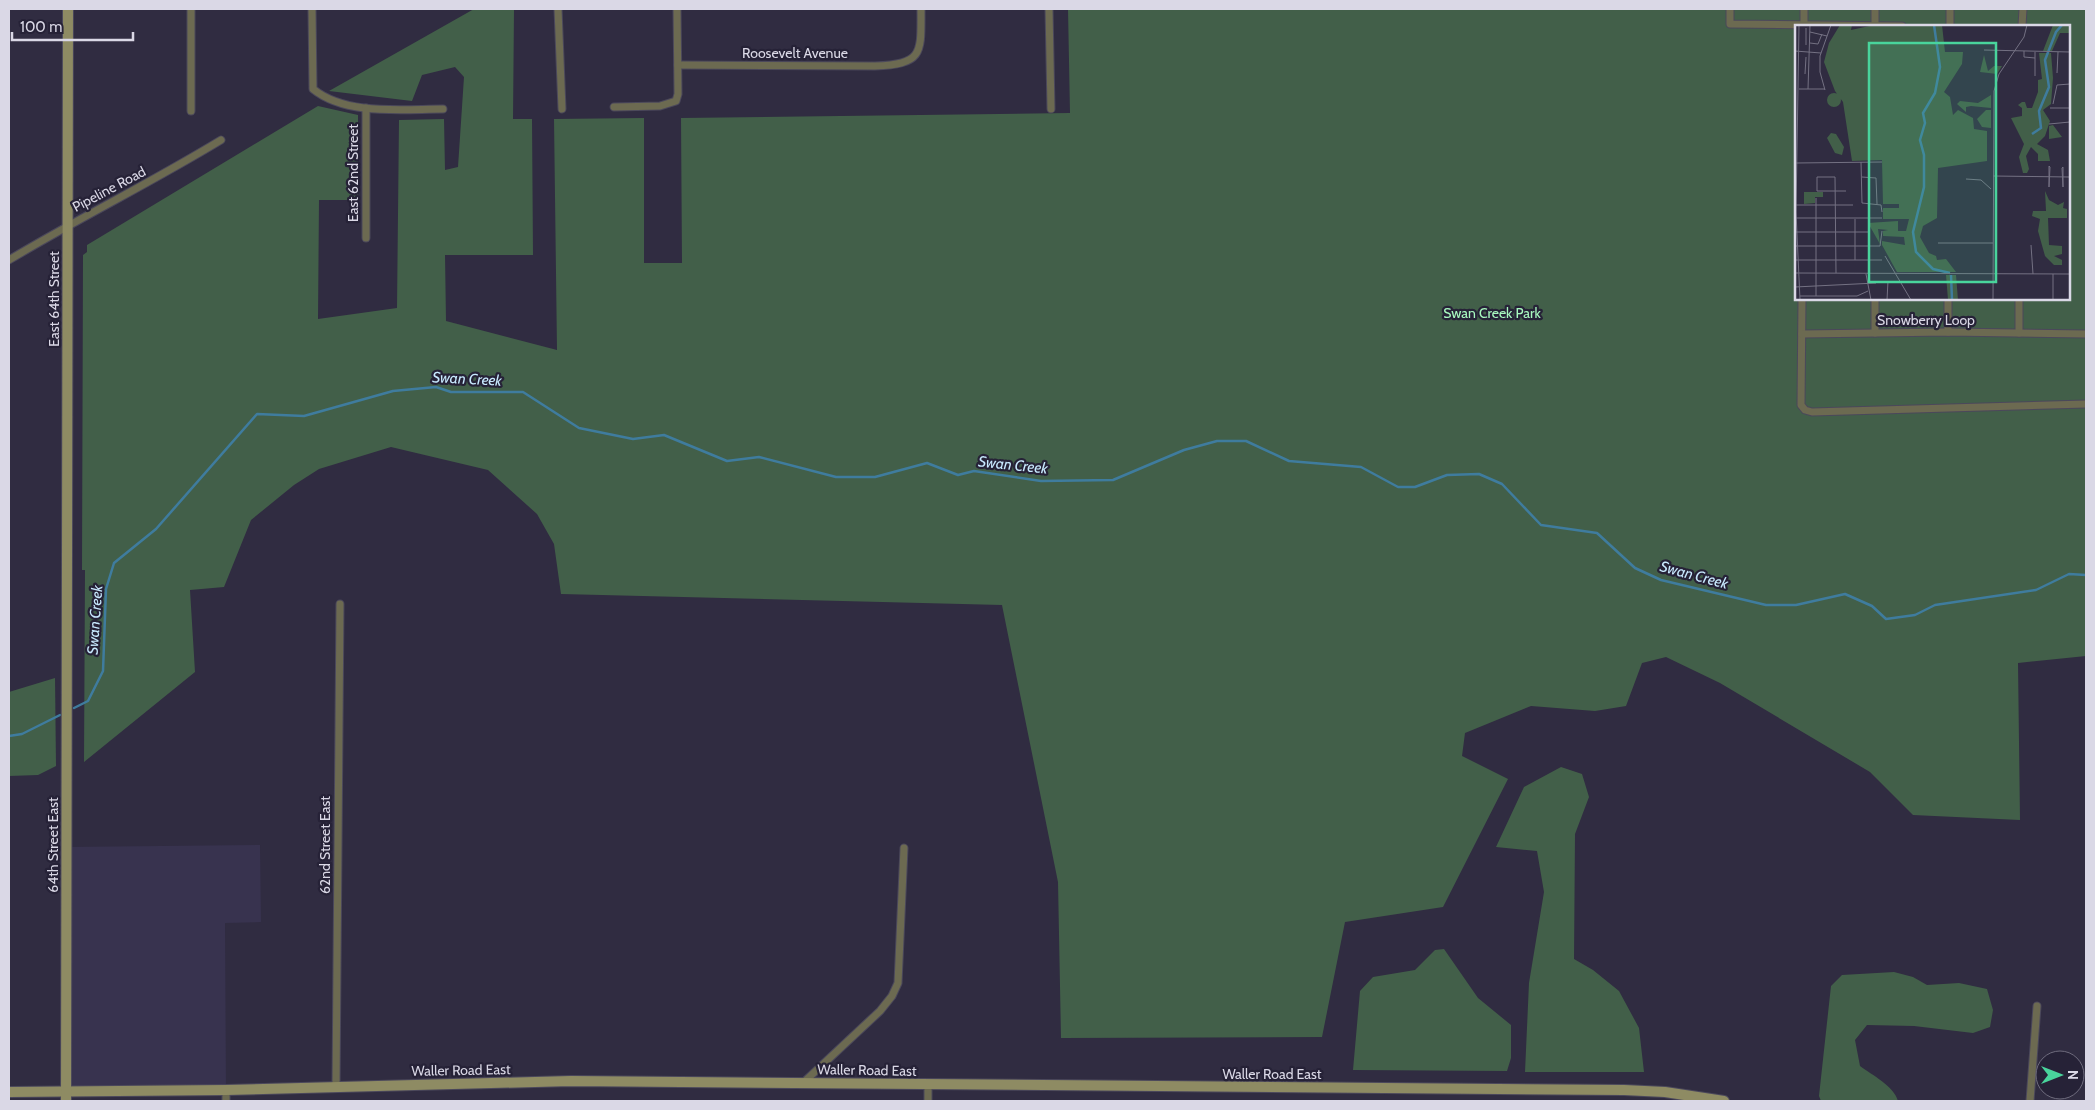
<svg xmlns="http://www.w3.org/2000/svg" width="2095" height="1110" font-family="Cabin,sans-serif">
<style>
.built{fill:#38334f}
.green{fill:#425f49;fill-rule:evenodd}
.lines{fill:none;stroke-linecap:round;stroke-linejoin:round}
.stream{stroke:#3f7c9e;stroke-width:2.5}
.street-casing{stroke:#4b485b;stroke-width:9}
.secondary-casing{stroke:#4b485b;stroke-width:12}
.street{stroke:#6c6a51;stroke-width:7}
.secondary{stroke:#8e8b63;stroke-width:10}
.labels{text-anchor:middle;stroke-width:4.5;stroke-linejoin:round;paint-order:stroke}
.street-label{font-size:14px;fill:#dad8e6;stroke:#262237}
.park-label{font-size:14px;fill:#a8f9bf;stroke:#262237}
.water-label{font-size:15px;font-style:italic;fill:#c8e9fe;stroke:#262237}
.inset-river{fill:none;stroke:#3f7c9e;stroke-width:2.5}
.inset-road{fill:none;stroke:#747183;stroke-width:1}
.view{fill:#49d49c;fill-opacity:0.15;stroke:#49d49c;stroke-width:2.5}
.inset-edge{fill:none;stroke:#dad8e6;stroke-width:2.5}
</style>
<rect width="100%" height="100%" fill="#302c41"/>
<!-- built -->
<polygon class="built" points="260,845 261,922 225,923 226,1090 66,1092 66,847"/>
<!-- green -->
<g class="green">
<path d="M474,9H514L513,119H532L533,255H445L446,321L557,350L554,119L644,118V263H682L681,118L1070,113L1068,9H2086V656L2018,663L2020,820L1913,815L1870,772L1720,683L1666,657L1642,663L1626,706L1595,711L1531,706L1465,733L1462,756L1508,779L1443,907L1345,922L1322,1037L1061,1038L1058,882L1002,605L561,594L554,544L537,514L488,470L391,447L319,469L294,485L251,520L224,587L190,590L195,672L84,762L85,570H82L83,255L87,252V245L318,106L358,115V200H319L318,319L397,308L399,120L444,119L445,170L458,167L464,77L455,67L422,75L412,101L329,91ZM1796,26H2069V299H1796Z"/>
<polygon points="55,678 56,766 38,775 9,776 9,692"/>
<polygon points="1561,767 1582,774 1589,797 1575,834 1574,959 1593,970 1619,991 1639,1028 1644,1072 1525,1072 1529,983 1544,892 1537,851 1496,847 1524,787"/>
<polygon points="1444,949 1478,998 1511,1025 1511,1058 1507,1071 1353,1070 1360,991 1373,977 1415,970 1435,950"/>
<path d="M1894,972L1913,977L1927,985L1959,983L1987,989L1993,1010L1990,1027L1973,1033L1914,1026L1867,1025L1855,1040L1860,1066C1872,1075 1894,1086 1898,1101H1821L1819,1096L1831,986L1842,975Z"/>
</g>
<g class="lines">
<!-- stream -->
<g class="stream">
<polyline points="74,708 88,701 103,671 106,589 114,563 156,529 257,414 304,416 393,391 436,387 451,392 523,392 579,428 633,439 664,435 727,461 759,457 836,477 875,477 927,463 958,475 974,471 1041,481 1113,480 1184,450 1217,441 1246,441 1289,461 1361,467 1398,487 1415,487 1447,475 1479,474 1502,484 1541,525 1597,533 1635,568 1661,580 1766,605 1796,605 1845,594 1872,606 1886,619 1915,615 1935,605 2036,590 2069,574 2086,575"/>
<polyline points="9,736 22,734 60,715"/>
</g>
<defs>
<g id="street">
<path d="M312,9L313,89C346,116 403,109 443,109"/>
<polyline points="558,9 562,109"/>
<polyline points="1049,9 1051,109"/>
<polyline points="1730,9 1730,24 1902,26"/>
<polyline points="1804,26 1804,9"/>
<polyline points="1875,26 1875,9"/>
<polyline points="1950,26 1950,9"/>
<polyline points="2022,26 2023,9"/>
<path d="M678,65L875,66C924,64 921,53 921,9"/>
<polyline points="614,107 660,106 676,101 678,94 677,9"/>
<polyline points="191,111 191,9"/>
<polyline points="366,238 366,108"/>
<path d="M9,260C79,218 152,182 221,140"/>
<polyline points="1802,299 1801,405 1805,410 1812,412 2086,404"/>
<polyline points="1948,332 1948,299"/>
<polyline points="1875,333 1875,299"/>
<polyline points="2019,333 2019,299"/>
<polyline points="1802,334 1948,332 2086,334"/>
<polyline points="804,1082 880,1011 892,996 898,983 904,848"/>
<polyline points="336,1087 340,604"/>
<polyline points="226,1090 226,1101"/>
<polyline points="928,1101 928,1085"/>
<polyline points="2030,1101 2037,1006"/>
</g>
<g id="secondary">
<polyline points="9,1092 226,1090 571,1081 1624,1090 1665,1092 1724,1101"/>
<polyline points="66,1101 68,9"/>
</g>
</defs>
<!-- street casing -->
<use href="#street" class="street-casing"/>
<!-- secondary casing -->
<use href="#secondary" class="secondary-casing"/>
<!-- street -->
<use href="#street" class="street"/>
<!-- secondary -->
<use href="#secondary" class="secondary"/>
</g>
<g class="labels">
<!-- street labels -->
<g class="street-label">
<text x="795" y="58">Roosevelt Avenue</text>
<text transform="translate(353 173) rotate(-90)" y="5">East 62nd Street</text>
<text transform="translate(109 189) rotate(-28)" y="5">Pipeline Road</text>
<text transform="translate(54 299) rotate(-90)" y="5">East 64th Street</text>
<text x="1926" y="325">Snowberry Loop</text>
<text transform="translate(53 845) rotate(-90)" y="5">64th Street East</text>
<text transform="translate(325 845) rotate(-90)" y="5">62nd Street East</text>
<text transform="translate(461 1070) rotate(-1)" y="5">Waller Road East</text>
<text transform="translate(867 1070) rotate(1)" y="5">Waller Road East</text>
<text x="1272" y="1079">Waller Road East</text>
</g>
<!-- park labels -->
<g class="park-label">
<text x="1492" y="318">Swan Creek Park</text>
</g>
<!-- water labels -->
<g class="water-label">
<text transform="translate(467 379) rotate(3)" y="5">Swan Creek</text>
<text transform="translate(1013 465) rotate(6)" y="5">Swan Creek</text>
<text transform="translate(1694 575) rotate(15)" y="5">Swan Creek</text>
<text transform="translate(95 620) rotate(-86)" y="5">Swan Creek</text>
</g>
</g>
<!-- overview -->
<g transform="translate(1795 25)">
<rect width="275" height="275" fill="#302c41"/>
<path d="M45,0H57L56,5L79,0H147L150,27H168L167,39L149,67L155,72L158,90L163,85L178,93L179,104L192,106V136L143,143L142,193L128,201L125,212L134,228L141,231L142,235L151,234L161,247H102L87,220V216L110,220L109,212L88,211V206L93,205L83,204L85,219L73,198L103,196V206H111L114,194H88V183H104V179H88L87,135L57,136L48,77L40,66L29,37L34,18ZM258,0H275V8H265L257,26H248ZM244,28H256L258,53L256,79L248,85L255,96L250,111L242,119L253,125L255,136H243V129L236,122L231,131L234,144L232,148H228L224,132L229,119L216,93L227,91V83L223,80L227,77H230L232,83H237L243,67V55L247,54ZM189,30L193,46L199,41H207L202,49L185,47ZM32 75a7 7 0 1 1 14 0a7 7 0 1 1-14 0ZM196,70V83L176,81L171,82V87L162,79L165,76L183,78ZM191,85H196V103L187,102L182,94ZM258,100L267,112L254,114V101ZM36,108L41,109L49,122L47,130L40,128L32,113ZM250,166L254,175L263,180L269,177L268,183L272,184V193H253L254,220L267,221V229L259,231L267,235V240H259L250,231L243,206L245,194L237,191L238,186H251ZM9,167H28V172H20V178L9,179ZM151,250H161L163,275H153Z" fill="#425f49"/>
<path class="inset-river" d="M139,0L145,42L140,68L128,88L130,98L125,115L129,130V162L118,207L121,227L138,244L155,248M237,109L246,103L244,86L254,62L250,35L261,7L267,0M156,250L157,275"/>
<path class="inset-road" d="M4,0L1,187L5,275M15,7L32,11M15,18L23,19L27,9M11,20V3M189,25L275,27M0,26L26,28M229,26V32L240,33M262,48L263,27M10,49L11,32M240,51V27M4,64H30M13,64L15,0M30,65L25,47V31L36,0M258,79L262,60L275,59M255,83H275M254,99L275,97M66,137L67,178L86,180L87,187M1,138L87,137M254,141L255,142L254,162ZM268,142V162L267,143ZM198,151L275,152M40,152L41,248M40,152H22V166H51M67,152L81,153L82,179M171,154L186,155L196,164M0,180H58M1,193H87M0,207H73M143,218H198M236,220L238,249M0,221H85L87,206M90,231L116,275M0,235H87M60,235V194M0,248L275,249M71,249L76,275M0,262L81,258M5,271H62L73,266M21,271V173M92,275L93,256M198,275L199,66L204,49L229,12L232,0M258,275V249"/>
<path class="view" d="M74,18H201V257H74Z"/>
<rect width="275" height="275" class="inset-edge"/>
</g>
<!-- border -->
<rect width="2095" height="1110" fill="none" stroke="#dad8e6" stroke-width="20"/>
<!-- north arrow -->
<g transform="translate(2060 1075) rotate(90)"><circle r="24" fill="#262237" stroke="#6e6b7d"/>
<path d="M0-4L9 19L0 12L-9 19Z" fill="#49d49c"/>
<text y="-8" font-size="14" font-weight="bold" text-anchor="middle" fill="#dad8e6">N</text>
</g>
<!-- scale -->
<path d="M12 32v8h121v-8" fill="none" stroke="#dad8e6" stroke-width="2.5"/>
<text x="20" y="32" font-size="15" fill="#dad8e6" stroke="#262237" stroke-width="4" paint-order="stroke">100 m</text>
</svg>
